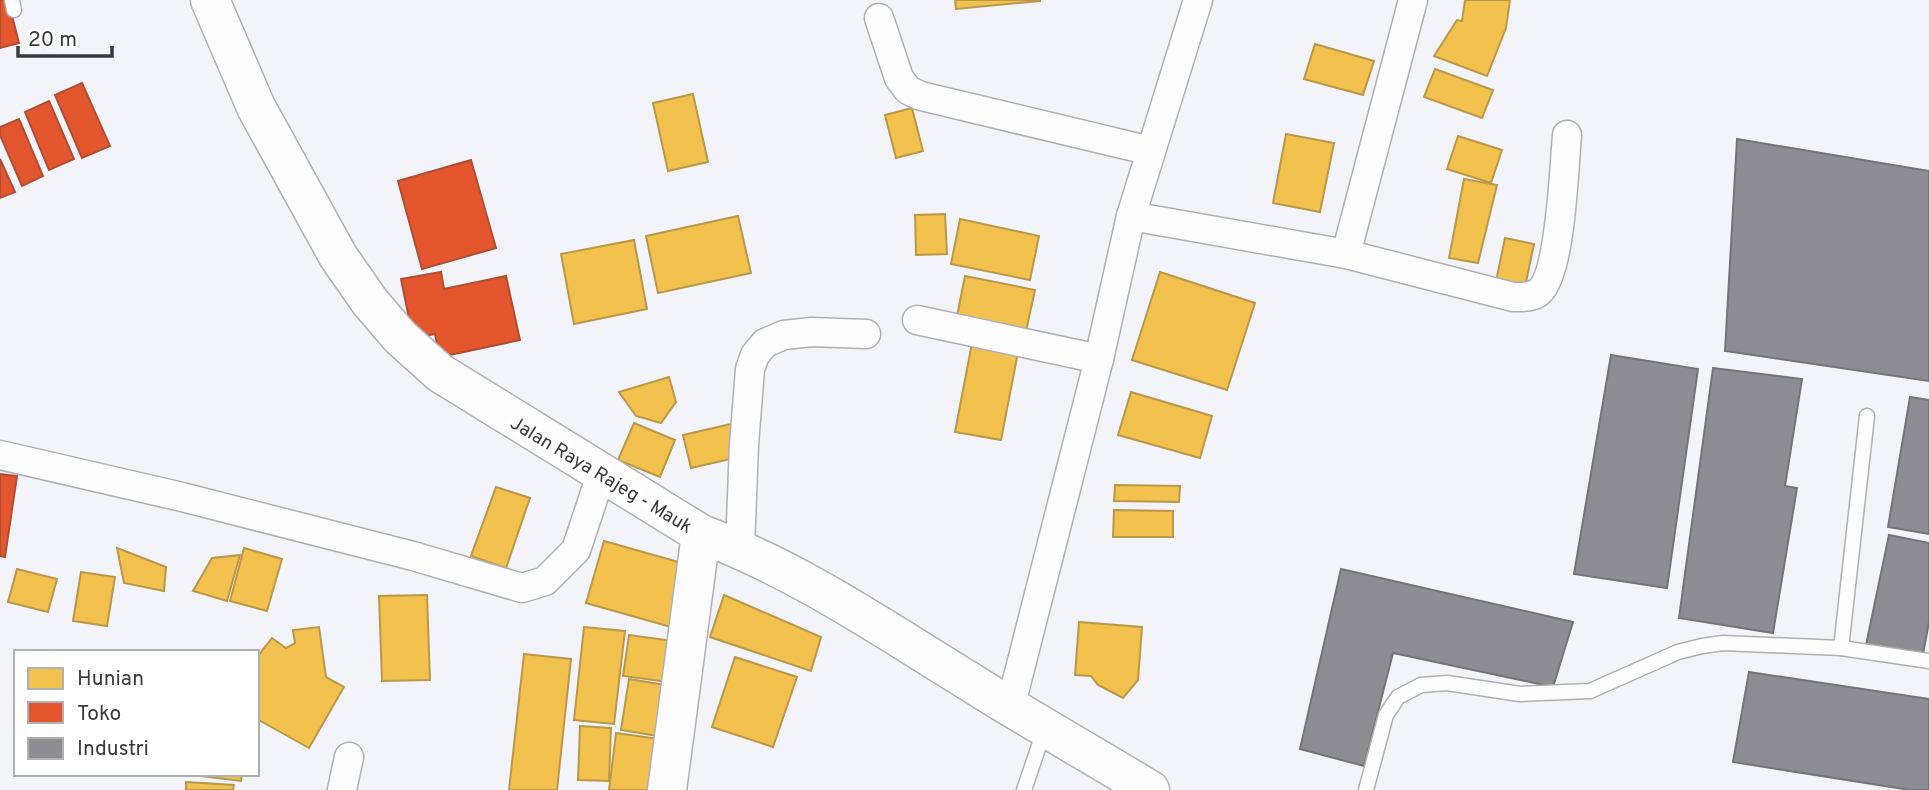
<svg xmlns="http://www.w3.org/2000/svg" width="1929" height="790" font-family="Overpass,sans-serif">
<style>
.homes{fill:#f2c14e;stroke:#ba9849;stroke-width:2}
.shops{fill:#e4572e;stroke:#b04e33;stroke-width:2}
.industry{fill:#8d8d92;stroke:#747479;stroke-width:2}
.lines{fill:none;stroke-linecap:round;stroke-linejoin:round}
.lane-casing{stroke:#afb0b5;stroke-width:17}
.street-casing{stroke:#afb0b5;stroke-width:31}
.secondary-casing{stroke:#afb0b5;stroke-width:41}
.lane{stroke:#fdfdfe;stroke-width:14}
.street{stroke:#fdfdfe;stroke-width:28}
.secondary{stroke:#fdfdfe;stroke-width:38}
.labels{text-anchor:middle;stroke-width:7;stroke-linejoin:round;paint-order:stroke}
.street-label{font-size:19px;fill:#383a3e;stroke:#fff}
</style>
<rect width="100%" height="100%" fill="#f2f4fa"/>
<!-- homes -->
<g class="homes">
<polygon points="955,0 1040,0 1040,1 956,9"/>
<polygon points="1465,0 1510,0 1506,28 1487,76 1434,56 1457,20 1462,21"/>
<polygon points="1315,44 1374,61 1363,95 1304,79"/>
<polygon points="1435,69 1493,90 1482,118 1424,97"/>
<polygon points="693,94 708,162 668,171 653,103"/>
<polygon points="912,108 923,151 896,158 885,115"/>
<polygon points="1286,134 1334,143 1320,212 1273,203"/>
<polygon points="1458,136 1502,150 1491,183 1447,169"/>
<polygon points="1464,179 1497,185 1478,263 1449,258"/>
<polygon points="945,214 947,254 916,255 915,215"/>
<polygon points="738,216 751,273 658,293 646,236"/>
<polygon points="960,219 1039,236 1030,280 951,264"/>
<polygon points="1505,238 1534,244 1524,292 1495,286"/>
<polygon points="634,240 647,309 574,324 561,254"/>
<polygon points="1160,272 1255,303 1227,390 1132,360"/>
<polygon points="965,276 1035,290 1026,331 957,316"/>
<polygon points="973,338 1019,347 1001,440 955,432"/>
<polygon points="669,377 676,402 661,423 636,416 619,392"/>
<polygon points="1131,392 1212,416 1200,458 1118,435"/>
<polygon points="634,423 675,440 660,477 618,460"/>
<polygon points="731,424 739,457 691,468 683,435"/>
<polygon points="1115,485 1180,486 1179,502 1114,501"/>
<polygon points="496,487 530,498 506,568 471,556"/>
<polygon points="1114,510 1173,511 1173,537 1113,537"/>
<polygon points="604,541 689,565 671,627 586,603"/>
<polygon points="117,548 166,567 164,591 124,583"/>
<polygon points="244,548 282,559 267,611 230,601"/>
<polygon points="240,555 227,601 193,591 212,558"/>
<polygon points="17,569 57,579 48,612 8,602"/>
<polygon points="81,572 115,577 107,626 73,621"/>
<polygon points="427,595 430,680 382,681 379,596"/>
<polygon points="724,595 821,637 811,671 710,637"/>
<polygon points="1079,622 1142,627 1138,680 1123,698 1098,685 1091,676 1075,675"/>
<polygon points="319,627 326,677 344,687 309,748 257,719 257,657 272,638 286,648 295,643 293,630"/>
<polygon points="584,627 625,631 614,724 574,720"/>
<polygon points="629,635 681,642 675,683 623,676"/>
<polygon points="524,654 571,659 557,790 509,790"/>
<polygon points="735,657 797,677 773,747 712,727"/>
<polygon points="629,679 678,687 670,738 621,730"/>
<polygon points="580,726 611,728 609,781 578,780"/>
<polygon points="616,733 667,740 661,790 609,790"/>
<polygon points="184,774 242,774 241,781"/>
<polygon points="186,782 234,785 233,790 186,790"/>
</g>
<!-- shops -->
<g class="shops">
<polygon points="0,0 8,0 19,43 0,48"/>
<polygon points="82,83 110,146 82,158 55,95"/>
<polygon points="49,101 74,159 49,170 25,112"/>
<polygon points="19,119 43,176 22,186 0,135 0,127"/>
<polygon points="0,159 15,192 0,198"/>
<polygon points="471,160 496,248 422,269 398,181"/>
<polygon points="441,272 444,289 506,276 520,340 440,357 435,334 413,338 401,279"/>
<polygon points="0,474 17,476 5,557 0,556"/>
</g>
<!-- industry -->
<g class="industry">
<polygon points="1737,139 1929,171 1929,381 1725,351"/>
<polygon points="1611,355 1698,369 1667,588 1574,574"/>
<polygon points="1713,368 1802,379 1785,486 1797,488 1773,633 1679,618"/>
<polygon points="1910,397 1929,400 1929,534 1888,527"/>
<polygon points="1889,535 1929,543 1929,622 1923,654 1866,645"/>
<polygon points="1341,569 1573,622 1553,687 1393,653 1364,766 1300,749"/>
<polygon points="1749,672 1929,699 1929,790 1910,790 1733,762"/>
</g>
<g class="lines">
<defs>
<g id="lane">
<polyline points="12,0 14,10"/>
<polyline points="1867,416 1841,648 1929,661"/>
<polyline points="1024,790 1045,728"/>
<polyline points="1366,790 1386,715 1398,697 1421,685 1447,683 1520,694 1590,691 1678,652 1702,646 1723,643 1841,648"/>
</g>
<g id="street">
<polyline points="879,18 899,78 908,90 921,96 1151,151"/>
<path d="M1131,216L1346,254L1513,297C1522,297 1531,298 1539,292C1561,273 1564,167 1567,135"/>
<polyline points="1346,254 1413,0"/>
<polyline points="917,320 1099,359"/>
<polyline points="0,455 182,497 413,556 522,588 545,581 576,550 602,472"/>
<polyline points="740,548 744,445 750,369 755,355 765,343 784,335 812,332 866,334"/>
<polyline points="1010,708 1099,359 1131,216 1198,0"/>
<polyline points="342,790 349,757"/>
</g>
<g id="secondary">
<path d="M210,0L256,107L338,256L370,302L400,337L440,373L701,534C796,569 881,627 967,680C1027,718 1089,753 1150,790"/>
<polyline points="667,790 701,534"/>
</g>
</defs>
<!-- lane casing -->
<use href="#lane" class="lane-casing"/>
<!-- street casing -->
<use href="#street" class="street-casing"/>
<!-- secondary casing -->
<use href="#secondary" class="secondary-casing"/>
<!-- lane -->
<use href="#lane" class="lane"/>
<!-- street -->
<use href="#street" class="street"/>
<!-- secondary -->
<use href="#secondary" class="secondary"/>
</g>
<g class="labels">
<!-- street labels -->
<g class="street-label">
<text transform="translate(602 474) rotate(31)" y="7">Jalan Raya Rajeg - Mauk</text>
</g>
</g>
<!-- legend -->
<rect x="14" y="650" width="245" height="126" fill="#ffffff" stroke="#afb0b2" stroke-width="2"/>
<rect x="28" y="668" width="35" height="21" fill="#f2c14e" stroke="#afb0b2" stroke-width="2"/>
<text x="77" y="685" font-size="21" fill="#383a3e">Hunian</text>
<rect x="28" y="702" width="35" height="21" fill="#e4572e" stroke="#afb0b2" stroke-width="2"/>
<text x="77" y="720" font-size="21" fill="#383a3e">Toko</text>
<rect x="28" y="738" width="35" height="21" fill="#8d8d92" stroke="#afb0b2" stroke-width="2"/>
<text x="77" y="755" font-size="21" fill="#383a3e">Industri</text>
<!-- scale -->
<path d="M18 46v10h94v-10" fill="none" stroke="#383a3e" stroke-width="3.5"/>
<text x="28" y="46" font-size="21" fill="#383a3e" stroke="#ffffff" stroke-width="5" paint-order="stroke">20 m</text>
</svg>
